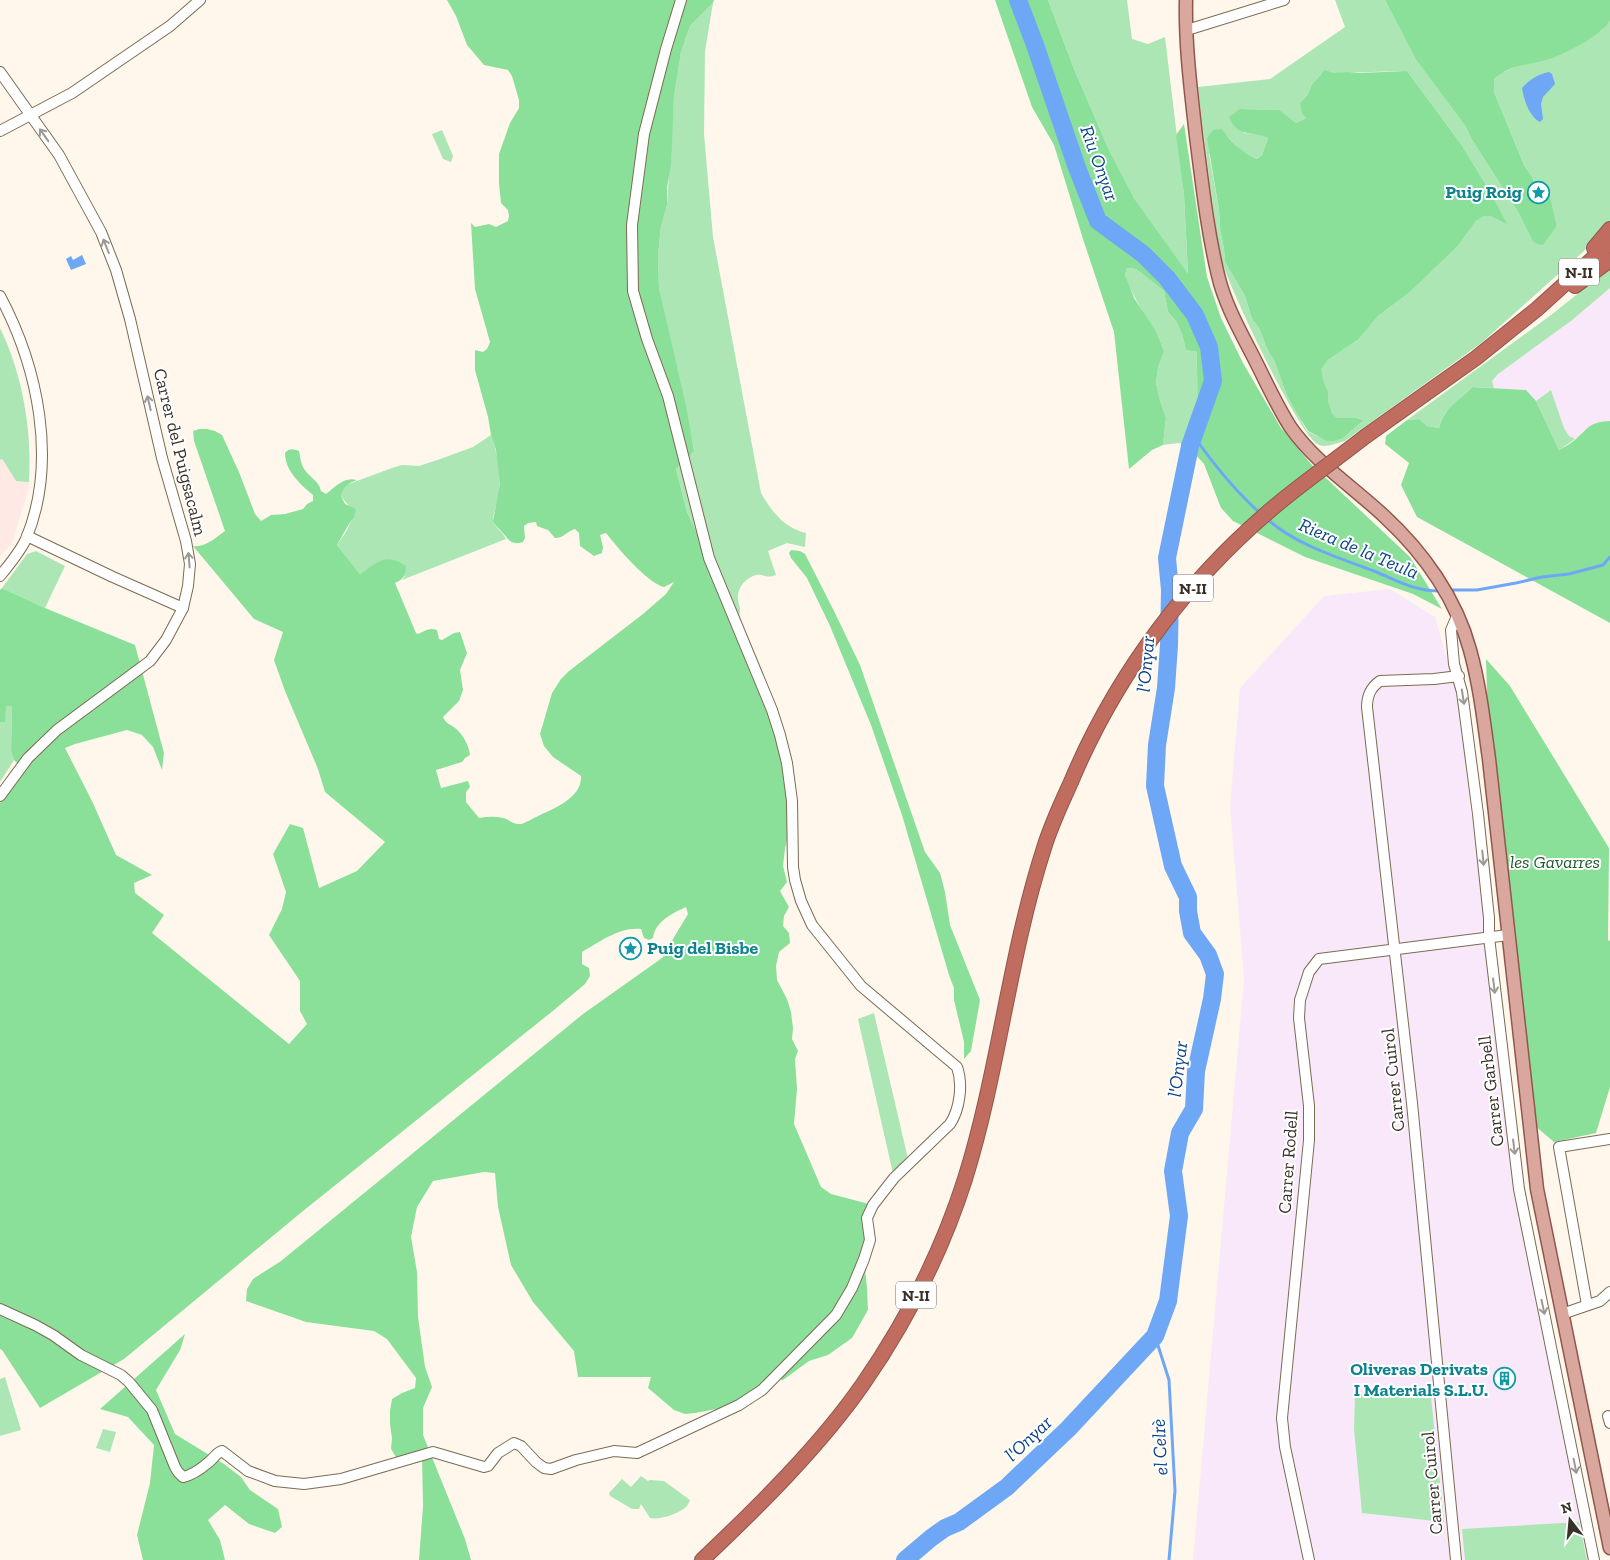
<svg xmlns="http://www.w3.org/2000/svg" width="1610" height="1560" font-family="'Zilla Slab',serif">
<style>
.industrial{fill:#f9e8fa}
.education{fill:#fee9e4}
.green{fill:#ace6b4;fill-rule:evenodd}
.forest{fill:#8ae099}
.water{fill:#6ea7f5}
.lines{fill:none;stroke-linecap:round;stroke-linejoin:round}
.stream{stroke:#6ea7f5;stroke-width:3}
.river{stroke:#6ea7f5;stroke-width:18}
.minor-casing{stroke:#7b6b52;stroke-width:12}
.major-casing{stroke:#90574b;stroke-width:15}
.highway-casing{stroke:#90574b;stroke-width:16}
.minor{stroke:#fff;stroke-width:10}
.major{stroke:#d9a79e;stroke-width:12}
.highway{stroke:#c06c5e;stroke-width:14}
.highway-bridge-casing{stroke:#90574b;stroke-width:16;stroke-linecap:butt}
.highway-bridge{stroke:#c06c5e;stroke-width:14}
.oneway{stroke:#9c9893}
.labels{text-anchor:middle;stroke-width:4;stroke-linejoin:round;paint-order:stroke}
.shield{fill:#fff;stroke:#746f68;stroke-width:1}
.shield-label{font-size:16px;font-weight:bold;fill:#383127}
.culture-label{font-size:18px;font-weight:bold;fill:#0d838f;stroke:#fff;text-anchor:end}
.street-label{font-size:18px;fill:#383127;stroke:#fff}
.park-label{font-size:18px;font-style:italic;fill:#1e592c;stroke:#fff}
.water-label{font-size:19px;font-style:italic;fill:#0b4388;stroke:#fff}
</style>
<rect width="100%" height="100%" fill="#fff7ec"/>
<!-- industrial -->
<g class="industrial">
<polygon points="1610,288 1610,421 1598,422 1585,429 1575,439 1569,436 1564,428 1551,390 1536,401 1526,390 1494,388 1492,381 1498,374 1571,321"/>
<polygon points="1390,589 1435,617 1457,693 1516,1190 1590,1560 1193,1560 1244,979 1230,806 1240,688 1324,596"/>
</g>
<!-- education -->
<polygon class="education" points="0,328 9,347 18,375 28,429 30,461 29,487 12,543 0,557"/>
<!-- green -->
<g class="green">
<polygon points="1048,0 1127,0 1132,39 1148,44 1165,37 1184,195 1188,275 1134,198 1109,150 1074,69"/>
<path d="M1335,0H1385L1416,60L1466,127L1471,138L1518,212L1532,240L1556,227V222L1549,192L1542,189L1535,188L1533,178L1524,165L1494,92V80L1501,73L1601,31L1610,19V223L1583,252L1480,344L1345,441C1337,443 1326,448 1319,445C1300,438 1230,289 1223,264C1217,239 1214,212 1210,185C1206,153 1202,120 1198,87L1270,79L1345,27ZM1407,71L1461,144L1491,193L1506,223L1490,216H1484L1476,221L1458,246L1409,293L1378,316L1359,339L1328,360L1320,369L1324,384L1328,391V400L1332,413L1337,418H1356L1364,420L1343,438L1319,437L1307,431L1287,396L1274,360L1268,351L1259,328L1252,319L1245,296L1225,262L1224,249L1220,229L1219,210L1209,154L1227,136L1240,150L1257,159L1262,155L1268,138L1258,134L1244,133L1240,109L1280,110L1296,123L1306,118L1300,103L1308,94L1312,84L1321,74C1350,72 1378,72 1407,71Z"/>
<path d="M713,3L705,51L704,134L713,237L761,493C773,513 783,527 806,533L805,547L787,543L768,551L776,575C767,579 764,574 756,575C746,578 737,587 738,599C738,603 740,606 740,610C740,615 738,621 738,626L709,558L687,512L676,469L694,450L659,288L658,256L661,227L667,205L674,98L681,52L690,26Z"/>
<polygon points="442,130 453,156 451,162 443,159 432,134"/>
<path d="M1127,268L1136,269L1164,291L1168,312L1176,321L1182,334L1186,350L1197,352C1196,383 1202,416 1187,445L1179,443L1163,445L1166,418L1160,400L1156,383L1158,368L1164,351L1157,333L1146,318L1128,285L1125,275Z"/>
<path d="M1610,268V288L1571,321L1498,374L1492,381L1494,388L1472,387C1458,402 1444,407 1439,428L1427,426L1419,419L1407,420L1551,315Z"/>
<path d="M0,328C23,376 32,430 29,482L16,481L3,460L0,459Z"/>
<polygon points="1551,390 1564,428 1569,436 1575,439 1559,450 1536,401"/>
<path d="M491,435C497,451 502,476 499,493C498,499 493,516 493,520C494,527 503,532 506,539L402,580L405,576L380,561L360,574L337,545L346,532L352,519L348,505L341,496L342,490L346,485L392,468L402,465L419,466L443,458L473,447Z"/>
<polygon points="36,551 65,566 45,608 2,588 27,554"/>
<polygon points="5,706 12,706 11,751 14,760 0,782 0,722 5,721"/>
<polygon points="874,1013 909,1163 894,1178 858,1019"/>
<polygon points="5,1377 21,1430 0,1436 0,1379"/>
<polygon points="1430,1387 1444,1522 1362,1513 1354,1429 1355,1394"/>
<polygon points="103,1429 116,1432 110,1452 96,1448"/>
<path d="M641,1476L648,1481L650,1480L664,1481L690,1500C689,1502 688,1505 686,1507C678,1514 660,1520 650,1518L641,1504L639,1509H632L610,1496L609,1493L622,1479L631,1487Z"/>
<polygon points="1579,1522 1587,1560 1465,1560 1462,1529"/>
</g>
<!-- forest -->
<g class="forest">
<path d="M447,0H714L713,3L690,26L681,52L674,98L671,164L667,188V205L661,227L658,256L659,288L686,406L694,451L676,469L687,512L709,558L772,710L792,818L785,849L783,866L787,882L780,891L789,907L784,916L783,926L789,933L790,943L779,952L776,966L777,980L787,999L791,1012L793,1028L792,1039L798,1051L795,1059L797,1089L794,1124L821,1187L831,1194L873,1205L864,1259L867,1288L868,1310L852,1338L828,1355L809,1361L783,1380L776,1378L739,1405L695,1413L685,1414L674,1410L648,1388L651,1377H578L574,1351L533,1302L511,1265L498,1207L495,1173L484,1172L433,1181L417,1207L411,1237L417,1272L418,1317L425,1367L432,1387L423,1408V1435L465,1539L471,1560H419L423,1506L422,1456L399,1462L391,1449L392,1438L390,1424V1411L392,1399L402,1393L415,1388L416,1378L387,1339L374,1331L306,1322L246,1301L247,1289L253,1279L281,1261L583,1014L662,958L668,951L673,939L688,914L686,907C672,913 655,922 653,938L649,940L644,938L641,929C619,927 600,942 582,952V964L589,968L590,976L585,984L554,1010L303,1211L124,1359L40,1408L2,1350L0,1349V803L25,771L14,760L11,751L12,706H6L5,722H0V590L2,588L45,608L135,645L164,753L162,770L153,747L142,735L127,730L75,744L65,748L92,801L116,855L152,875L134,883L135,893L164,915L152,933L289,1044L307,1024L300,1011V981L269,935L282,909L286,892L273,854L290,824L303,828L319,888L357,871L385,842L325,792L318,769L285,691L274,660L283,632L254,619L193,546C205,548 215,538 225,531L194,441L193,431L199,429H207L215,431L222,435L239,472L255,514L261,521L271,515L285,514L303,509L307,504L313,501V495C301,485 285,471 285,453C289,448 293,449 299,451C300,456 301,463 303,467C308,477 319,480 321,491L326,494C335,487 344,476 357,480C348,483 343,487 341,496L345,504L356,509L354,517C348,524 342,537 337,545L360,574C378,562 385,552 406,566C405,576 404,579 395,583L416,633L418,634C425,631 429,627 437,630L439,639L442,640L454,633L460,632L467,653L460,670L463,690L459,701L443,717C446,724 450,724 455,728C463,734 469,746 470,755L465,758L462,762L436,770L441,788L468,781L470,787L466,792V802L479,818C487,817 495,816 503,818C509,819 513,825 521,824C526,823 533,818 538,816C554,808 582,798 581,776L553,757L544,746L540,734L552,693L561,679L569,671L643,614L666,594L674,582L664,587C647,583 617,547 606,533L600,535L603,547L602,553L594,556L580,546L579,533L575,529C567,531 564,538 555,538L548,530L537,526L536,522L528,523L524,526L525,538L523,542C510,546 509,539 501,531C498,527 495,526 493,521L500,484L496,450L491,435L488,417L475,370V350L483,352L487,349L490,342L475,289L471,223L475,227L489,224L496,227L508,221L509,216L508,210L501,203L499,184V154L510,123L519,108V100L512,76L508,70L484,65L467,45L456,16Z"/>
<path d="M995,0H1048L1074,69L1109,150L1134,198L1188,274L1184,195L1176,135L1184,124L1207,277L1221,318L1243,363L1281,428L1311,464L1410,557L1442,609L1413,594L1305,557L1233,521L1221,508L1204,464L1187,445C1202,416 1196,384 1197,352L1186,350L1182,334L1176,321L1168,312L1164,291L1136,269L1127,268L1125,275L1134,298L1157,333L1164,351L1158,368L1156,383L1160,400L1166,418L1163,445L1152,450L1129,469L1114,332L1083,239L1054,145L1032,107Z"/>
<path d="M1385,0H1610C1610,6 1610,14 1610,20C1604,34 1566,53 1552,58C1532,66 1509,63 1494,80V92L1524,165L1533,178L1535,188L1542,189L1549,191L1556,222V227L1543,245L1537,244L1532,240L1518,212L1471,138L1466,127L1416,60Z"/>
<path d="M1325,70L1333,73L1347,72L1359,73L1407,71L1461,144L1491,193L1507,224L1490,216H1484L1476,221L1458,246L1409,293L1378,316L1359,339L1328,360L1321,369L1324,383L1328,391V400L1332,413L1337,418H1356L1364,420L1343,438L1334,441H1327L1308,431L1296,412L1287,396L1274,360L1268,351L1259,328L1252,319L1245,296L1225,262L1224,249L1220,229L1219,210L1207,138L1213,130L1222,129C1231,143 1242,152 1257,159L1262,155L1268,138C1250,130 1238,138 1229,117L1240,109L1280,110L1296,123L1306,118L1302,113L1300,103L1308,94L1312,84Z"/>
<path d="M1472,387L1526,390L1536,401L1559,450C1565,447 1571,443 1576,439C1589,427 1590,422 1610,421V623L1417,517L1401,485L1409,463L1385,444L1386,436L1407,420L1419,419L1427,426L1439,428C1445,406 1458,402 1472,387Z"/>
<polygon points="791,550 800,551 805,554 833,609 860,665 925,852 940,873 945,892 950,925 980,1000 971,1051 964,1059 964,1042 954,1000 954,988 949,975 902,815 871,725 830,626 807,578 791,558 789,553"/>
<polygon points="1486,659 1510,686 1609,848 1608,940 1610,941 1610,1087 1596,1133 1554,1142 1528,1120 1489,759"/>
<polygon points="185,1334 180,1350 156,1390 175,1434 224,1464 241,1477 250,1490 278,1509 282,1527 275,1533 249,1524 225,1505 208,1520 220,1540 225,1560 143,1560 137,1535 150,1483 154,1445 128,1417 100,1409"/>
</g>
<!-- water -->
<g class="water">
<path d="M1549,72L1552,74L1555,84L1543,97L1541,104L1543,119L1540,122C1529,116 1524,100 1522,88C1530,79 1537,75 1549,72Z"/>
<polygon points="82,255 86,264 71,270 66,259 71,256 73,260"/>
</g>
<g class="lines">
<!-- stream -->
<g class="stream">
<path d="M1193,435C1214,465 1234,490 1261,514"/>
<path d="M1266,518C1296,545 1337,557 1374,571C1398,581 1414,591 1440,591"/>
<polyline points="1449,590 1477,590 1516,583 1542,577 1569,574 1603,565 1610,557"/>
<polyline points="1155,1336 1169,1380 1175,1491 1169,1560"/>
</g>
<!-- river -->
<polyline class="river" points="905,1560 931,1538 945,1528 959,1522 1007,1487 1068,1429 1155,1336 1168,1301 1179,1216 1173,1171 1180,1133 1194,1109 1196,1071 1212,999 1215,974 1208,955 1192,933 1188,911 1188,897 1173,866 1155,786 1157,745 1166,688 1169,645 1170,590 1167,558 1190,446 1213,381 1209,347 1195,315 1167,278 1143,254 1098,221 1076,165 1035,45 1018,0"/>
<defs>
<g id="minor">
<polyline points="1187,30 1284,0"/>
<polyline points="0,72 59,155 101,232 116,270 130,319 162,458 186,541 190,564 188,586 183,608 166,640 150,661 57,730 28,758 0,796"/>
<polyline points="0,131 72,93 170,26 200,0"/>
<path d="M0,296C38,367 58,462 26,539C20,552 9,565 0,576"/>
<polyline points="27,536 113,577 183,608"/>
<polyline points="1457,616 1451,630 1454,664 1462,692 1478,814 1489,918 1489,937 1519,1189 1594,1560"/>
<polyline points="1587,1305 1559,1147 1610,1139"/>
<path d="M0,1309L35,1325L53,1335L81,1355L121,1375L129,1382L152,1410L175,1467L178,1472L183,1477C193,1475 202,1468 209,1462C214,1458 216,1453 222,1451L248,1471L275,1481L304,1484L341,1479L433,1452L484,1467L488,1466L498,1453L514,1443L521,1446L536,1462L544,1468L551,1469L576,1460L614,1451L637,1453L739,1405L762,1390L836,1315L852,1288L864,1259L870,1240L867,1218L873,1205L894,1178L950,1124C960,1109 963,1084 957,1067L861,986L812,925L801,901L795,880L793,867L792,801L787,763L780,735L772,710L709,558L668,396L647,339L633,291L632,225L644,134L666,49L681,0"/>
<polyline points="1562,1314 1600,1301 1610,1292"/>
<polyline points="1608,1416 1610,1423"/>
<polyline points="1309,1560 1285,1447 1282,1418 1309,1140 1309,1106 1299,1018 1300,1000 1309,972 1319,959 1508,935"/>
<path d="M1456,1560L1412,1103L1367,707C1367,696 1370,688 1380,681L1434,679L1459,676"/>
</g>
<path id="major" d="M1186,0C1185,46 1191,91 1196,136C1202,182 1207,229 1218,275C1225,306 1243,336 1257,364C1268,386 1278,408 1291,428C1316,463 1353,487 1384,516C1423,552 1456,598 1470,650C1480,686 1484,723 1489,759L1537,1189L1610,1548"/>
<g id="highway">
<polyline points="1594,248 1610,229"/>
<polyline points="1575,286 1610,260"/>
<polyline points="1366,436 1476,358 1537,309 1610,243"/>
<path d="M702,1560C757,1508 820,1446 863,1384C906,1322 942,1251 965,1179C999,1070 1009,956 1044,848C1051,825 1061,804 1071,782"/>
</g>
</defs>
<!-- minor casing -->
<use href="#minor" class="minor-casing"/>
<!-- major casing -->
<use href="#major" class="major-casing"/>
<!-- highway casing -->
<use href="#highway" class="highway-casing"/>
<!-- minor -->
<use href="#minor" class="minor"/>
<!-- major -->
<use href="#major" class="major"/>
<!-- highway -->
<use href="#highway" class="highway"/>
<defs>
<path id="highway-bridge" d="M1071,782C1117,672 1192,573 1285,498C1311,477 1339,457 1366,436"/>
</defs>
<!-- highway-bridge casing -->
<use href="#highway-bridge" class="highway-bridge-casing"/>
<!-- highway-bridge -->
<use href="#highway-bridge" class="highway-bridge"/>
</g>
<!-- one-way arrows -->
<defs><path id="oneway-shaft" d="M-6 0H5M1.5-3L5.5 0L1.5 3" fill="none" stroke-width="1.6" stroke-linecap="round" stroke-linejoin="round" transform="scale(1.25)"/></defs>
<g class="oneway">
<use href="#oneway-shaft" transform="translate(44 135) rotate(-125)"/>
<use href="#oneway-shaft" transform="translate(106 246) rotate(-112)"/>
<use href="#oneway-shaft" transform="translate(149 403) rotate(-103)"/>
<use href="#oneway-shaft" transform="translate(189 560) rotate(-95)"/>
<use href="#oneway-shaft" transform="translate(1463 697) rotate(81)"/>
<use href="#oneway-shaft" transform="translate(1483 858) rotate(84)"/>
<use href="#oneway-shaft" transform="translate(1494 986) rotate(83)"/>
<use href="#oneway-shaft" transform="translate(1514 1147) rotate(83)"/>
<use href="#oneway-shaft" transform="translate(1543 1307) rotate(78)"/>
<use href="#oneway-shaft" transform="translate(1575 1466) rotate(79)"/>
</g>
<!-- icons -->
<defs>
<symbol id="sight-ring" viewBox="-11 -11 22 22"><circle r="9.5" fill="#fff" stroke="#0f9aa8" stroke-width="1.5"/><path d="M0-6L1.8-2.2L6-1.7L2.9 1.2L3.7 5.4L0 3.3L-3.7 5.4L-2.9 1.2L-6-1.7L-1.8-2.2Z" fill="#0f9aa8"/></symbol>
<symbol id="building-ring" viewBox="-11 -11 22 22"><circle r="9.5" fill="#fff" stroke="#0f9aa8" stroke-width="1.5"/><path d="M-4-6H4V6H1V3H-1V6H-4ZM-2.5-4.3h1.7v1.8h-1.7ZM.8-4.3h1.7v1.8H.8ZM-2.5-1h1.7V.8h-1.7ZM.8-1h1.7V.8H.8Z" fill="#0f9aa8"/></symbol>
</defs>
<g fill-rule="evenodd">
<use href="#sight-ring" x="1526" y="180" width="25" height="25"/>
<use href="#sight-ring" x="618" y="936" width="25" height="25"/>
<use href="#building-ring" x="1492" y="1366" width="25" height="25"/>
</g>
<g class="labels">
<!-- shield labels -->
<g class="shield">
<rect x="1559" y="258.5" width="40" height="27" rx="4"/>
<rect x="1173" y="574.5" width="40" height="27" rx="4"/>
<rect x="896" y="1281.5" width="40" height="27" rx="4"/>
</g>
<g class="shield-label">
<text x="1579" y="278">N-II</text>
<text x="1193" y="594">N-II</text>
<text x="916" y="1301">N-II</text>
</g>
<!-- culture labels -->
<g class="culture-label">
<text x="1522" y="198">Puig Roig</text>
<text x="647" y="954" text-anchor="start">Puig del Bisbe</text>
<text x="1488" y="1375">Oliveras Derivats<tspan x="1488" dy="21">I Materials S.L.U.</tspan></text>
</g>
<!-- street labels -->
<g class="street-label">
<text transform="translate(180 452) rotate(76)" y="6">Carrer del Puigsacalm</text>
<text transform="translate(1393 1080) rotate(-96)" y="6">Carrer Cuirol</text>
<text transform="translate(1491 1091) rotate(-97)" y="6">Carrer Garbell</text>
<text transform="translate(1288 1162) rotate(-86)" y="6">Carrer Rodell</text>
<text transform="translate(1432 1483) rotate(-95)" y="6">Carrer Cuirol</text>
</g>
<!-- park labels -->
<g class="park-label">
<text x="1555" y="868">les Gavarres</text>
</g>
<!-- water labels -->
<g class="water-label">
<text transform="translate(1100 163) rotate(70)" y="7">Riu Onyar</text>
<text transform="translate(1359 548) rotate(23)" y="7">Riera de la Teula</text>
<text transform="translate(1145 664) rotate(-85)" y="7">l'Onyar</text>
<text transform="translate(1177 1069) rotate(-83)" y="7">l'Onyar</text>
<text transform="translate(1028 1438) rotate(-43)" y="7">l'Onyar</text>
<text transform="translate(1159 1447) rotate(-93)" y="7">el Celrè</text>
</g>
</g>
<!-- north arrow -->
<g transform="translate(1570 1520) rotate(344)" stroke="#ffffff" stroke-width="4" paint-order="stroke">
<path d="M0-4L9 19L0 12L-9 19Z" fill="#383127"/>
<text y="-8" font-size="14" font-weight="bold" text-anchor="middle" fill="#383127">N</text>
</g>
</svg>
